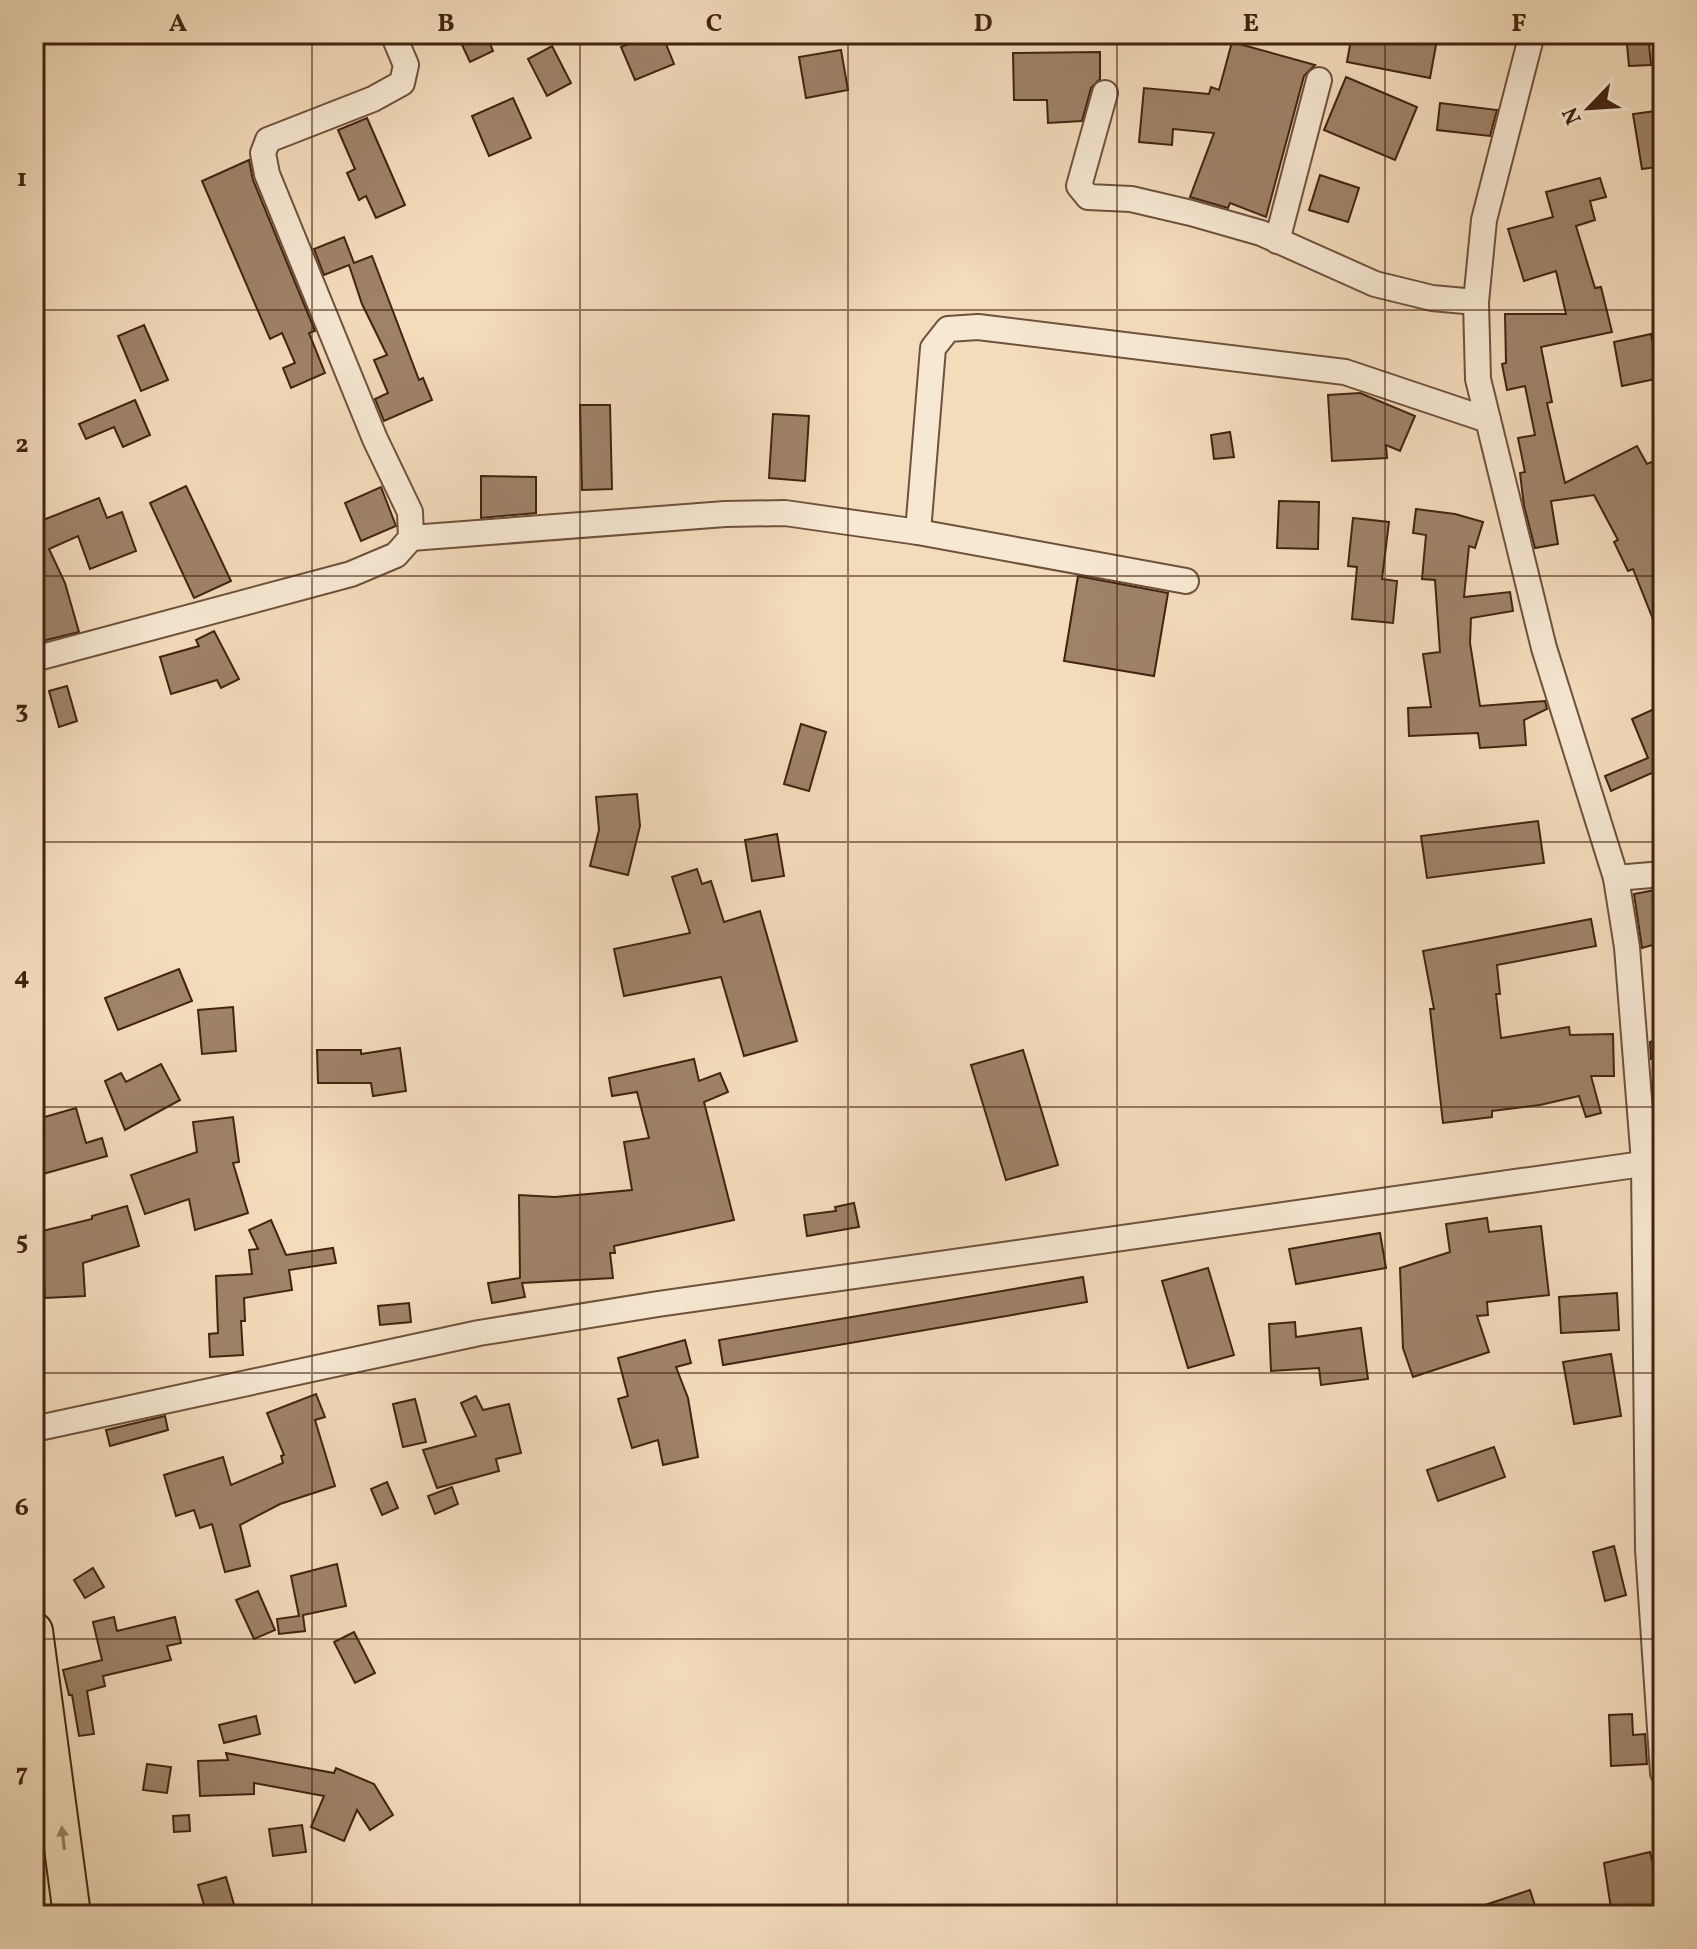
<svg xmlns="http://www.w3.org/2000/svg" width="1697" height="1949" font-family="Vollkorn,serif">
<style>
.building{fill:#9f8369;stroke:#432310;stroke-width:2}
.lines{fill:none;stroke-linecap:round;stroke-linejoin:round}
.minor-casing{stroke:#6f513b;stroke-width:28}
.highway-casing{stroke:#432310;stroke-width:40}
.minor{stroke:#f7e8d3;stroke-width:24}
.highway{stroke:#f3dcbc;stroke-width:36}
.oneway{fill:#9b8066}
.grid{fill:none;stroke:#432310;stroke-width:2;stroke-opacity:0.55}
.neatline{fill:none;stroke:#432310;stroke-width:3}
.grid-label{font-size:26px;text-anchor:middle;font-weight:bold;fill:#432310}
</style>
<rect width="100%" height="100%" fill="#f3dcbc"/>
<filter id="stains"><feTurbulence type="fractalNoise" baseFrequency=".0025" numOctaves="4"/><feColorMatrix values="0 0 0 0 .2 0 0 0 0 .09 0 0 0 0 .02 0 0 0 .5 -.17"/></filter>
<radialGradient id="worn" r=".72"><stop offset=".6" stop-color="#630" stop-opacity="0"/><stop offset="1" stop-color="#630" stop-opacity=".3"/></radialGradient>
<!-- building -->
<g class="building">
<polygon points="457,34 486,34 493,51 470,62"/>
<polygon points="651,34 662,34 674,64 635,80 621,47"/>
<polygon points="1352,34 1438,34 1430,78 1347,62"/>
<polygon points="1626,34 1648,34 1651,65 1629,66"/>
<polygon points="1232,42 1315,65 1304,76 1266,217 1230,203 1228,208 1190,197 1214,133 1173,129 1172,145 1139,142 1144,88 1209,94 1211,87 1219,90"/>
<polygon points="552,46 571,83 547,96 528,59"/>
<polygon points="841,50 848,90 806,98 799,57"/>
<polygon points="1100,52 1100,79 1091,88 1082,121 1048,123 1047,100 1014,100 1013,53"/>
<polygon points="1346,77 1417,107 1395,160 1324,130"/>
<polygon points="513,98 531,138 489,156 472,116"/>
<polygon points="1440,103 1497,110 1490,136 1437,130"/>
<polygon points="1663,110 1663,166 1642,169 1633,114"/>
<polygon points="367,118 405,205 376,218 366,196 359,200 347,173 355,169 338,130"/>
<polygon points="249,160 253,180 315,331 309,333 325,373 291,388 283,368 295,363 282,333 270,339 202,181"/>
<polygon points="1320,175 1359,188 1348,222 1309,210"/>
<polygon points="1600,178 1606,197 1590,201 1595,220 1576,226 1595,288 1601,287 1612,332 1541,347 1552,402 1547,403 1565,483 1637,446 1647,464 1663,457 1662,642 1633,569 1628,571 1614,542 1618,540 1594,495 1551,501 1558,544 1535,548 1524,506 1520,473 1525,472 1518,438 1535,435 1525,386 1507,390 1502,364 1506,363 1505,314 1566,314 1556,271 1524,281 1508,229 1553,217 1546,192"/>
<polygon points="344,237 354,263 372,256 419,380 423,378 432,400 384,421 375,399 388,393 374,360 387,355 362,304 349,265 324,275 314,249"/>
<polygon points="144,325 168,380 141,391 118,336"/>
<polygon points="1651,334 1660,378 1622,386 1614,342"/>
<polygon points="1360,393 1415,416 1400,451 1386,445 1387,458 1332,461 1328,395"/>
<polygon points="135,400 150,435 123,447 114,427 86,439 79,424"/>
<polygon points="580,405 610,405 612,489 582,490"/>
<polygon points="773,414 809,416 805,481 769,478"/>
<polygon points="1230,432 1234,457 1214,459 1211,435"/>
<polygon points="481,476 536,477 536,513 481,518"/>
<polygon points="186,486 231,581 194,598 150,503"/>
<polygon points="381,487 396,526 361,541 345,503"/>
<polygon points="99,498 107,518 122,512 136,551 90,569 78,536 49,549 65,583 79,632 34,643 34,515 38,522"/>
<polygon points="1279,501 1319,502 1318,549 1277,548"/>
<polygon points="1416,509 1455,514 1483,522 1475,548 1469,546 1464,597 1510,592 1513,611 1471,618 1470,643 1480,706 1545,701 1547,709 1524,720 1526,745 1480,748 1478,733 1409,736 1408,708 1431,707 1423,654 1440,652 1435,580 1422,579 1426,535 1413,533"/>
<polygon points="1353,518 1389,522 1382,579 1397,581 1393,623 1352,619 1357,567 1348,566"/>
<polygon points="1078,576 1168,593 1154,676 1064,661"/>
<polygon points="214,631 239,679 221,688 217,680 171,694 160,657 199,646 196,640"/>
<polygon points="67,686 77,721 59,727 49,691"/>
<polygon points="1663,705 1663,793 1654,772 1611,791 1605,776 1648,758 1632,719"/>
<polygon points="801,724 826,732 809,791 784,784"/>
<polygon points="637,794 640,826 628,875 590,866 599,830 596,797"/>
<polygon points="1538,821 1544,863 1427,878 1421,836"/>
<polygon points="777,834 784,876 752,881 745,840"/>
<polygon points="697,869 702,884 711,881 724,922 760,911 797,1041 744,1056 721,977 624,996 614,949 690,933 672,877"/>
<polygon points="1655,890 1663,915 1663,942 1642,948 1634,894"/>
<polygon points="1591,919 1596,946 1497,965 1500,994 1496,994 1501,1038 1569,1027 1570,1035 1613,1034 1614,1076 1591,1076 1601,1113 1586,1117 1579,1096 1540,1105 1492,1111 1492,1117 1443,1123 1430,1009 1434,1009 1423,951"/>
<polygon points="179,969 192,1001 118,1030 105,998"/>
<polygon points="233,1007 236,1051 202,1054 198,1010"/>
<polygon points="1663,1038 1663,1056 1651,1059 1650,1042"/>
<polygon points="400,1048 406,1091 373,1096 371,1083 318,1083 317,1050 361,1050 361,1054"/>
<polygon points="1023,1050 1058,1165 1006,1180 971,1065"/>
<polygon points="694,1059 699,1081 720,1073 728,1092 704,1102 734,1220 614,1246 615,1253 610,1253 613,1278 522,1283 525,1297 492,1303 488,1283 520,1278 519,1195 555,1197 632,1190 624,1142 649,1138 637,1092 612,1096 609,1078"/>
<polygon points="161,1064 180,1100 125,1130 105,1081 121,1073 126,1082"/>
<polygon points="76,1108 86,1143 102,1138 107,1156 43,1174 34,1142 34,1120"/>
<polygon points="233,1117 239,1162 233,1163 248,1213 195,1230 189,1199 145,1214 131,1175 197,1152 193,1122"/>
<polygon points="854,1203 859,1227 807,1236 804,1215 836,1211 835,1207"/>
<polygon points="127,1206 139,1246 83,1263 85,1296 45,1298 42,1252 34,1254 34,1233 92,1219 92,1216"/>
<polygon points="1487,1218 1489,1232 1541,1226 1549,1295 1487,1302 1488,1315 1477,1316 1489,1352 1413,1377 1403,1348 1400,1268 1450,1252 1446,1224"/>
<polygon points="271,1220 286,1255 333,1248 336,1263 289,1270 292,1290 244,1298 245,1321 241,1321 243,1355 210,1357 209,1334 218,1333 216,1276 252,1274 249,1250 258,1249 249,1230"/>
<polygon points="1380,1233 1386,1268 1296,1284 1289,1249"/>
<polygon points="1208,1268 1234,1355 1188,1368 1162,1281"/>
<polygon points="1083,1277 1087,1302 723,1365 719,1340"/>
<polygon points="1617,1293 1619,1330 1561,1333 1559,1297"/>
<polygon points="409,1303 411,1322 380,1325 378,1306"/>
<polygon points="1295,1322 1296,1337 1361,1328 1368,1379 1321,1385 1319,1368 1271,1371 1269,1324"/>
<polygon points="685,1340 691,1363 676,1367 688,1398 698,1457 663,1465 658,1440 632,1448 618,1399 628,1396 618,1358"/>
<polygon points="1611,1354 1621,1416 1574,1424 1563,1362"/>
<polygon points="316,1394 325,1417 315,1420 335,1486 280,1504 240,1525 250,1566 225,1572 212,1524 200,1528 194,1510 176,1516 164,1475 223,1457 231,1485 283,1463 281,1456 284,1455 267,1413"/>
<polygon points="476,1396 483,1410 509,1404 521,1453 496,1459 499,1471 437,1488 423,1450 476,1436 461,1403"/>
<polygon points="415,1399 426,1442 403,1447 393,1404"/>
<polygon points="165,1416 168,1430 110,1446 106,1430"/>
<polygon points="1494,1447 1505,1477 1438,1501 1427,1470"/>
<polygon points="387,1482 398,1508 382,1515 371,1489"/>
<polygon points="452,1487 458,1504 435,1514 428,1496"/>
<polygon points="1614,1546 1626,1595 1605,1601 1593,1552"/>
<polygon points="337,1564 346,1606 303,1615 305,1631 279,1634 277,1619 299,1616 291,1576"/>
<polygon points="93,1568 104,1587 85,1598 74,1580"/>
<polygon points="258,1591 275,1630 254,1639 236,1600"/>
<polygon points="114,1617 117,1631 175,1617 181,1643 167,1646 171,1660 103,1676 105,1686 87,1691 94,1734 79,1736 72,1695 69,1695 63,1670 102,1660 93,1622"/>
<polygon points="354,1632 375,1673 355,1683 334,1642"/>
<polygon points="1632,1714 1633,1735 1645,1734 1647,1764 1611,1766 1609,1715"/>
<polygon points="256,1716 260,1734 224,1743 219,1725"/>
<polygon points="226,1753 334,1773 336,1768 374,1784 393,1815 370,1830 357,1810 344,1841 311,1827 324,1796 254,1783 254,1794 200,1796 198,1761 228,1760"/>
<polygon points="147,1764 171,1767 167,1793 143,1790"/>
<polygon points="189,1815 190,1831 174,1832 173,1816"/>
<polygon points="302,1825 306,1852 273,1856 269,1829"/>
<polygon points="1650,1852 1658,1884 1657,1915 1612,1915 1604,1863"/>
<polygon points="226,1877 237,1915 207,1915 198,1885"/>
<polygon points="1530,1890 1538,1915 1465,1915 1464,1912"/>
</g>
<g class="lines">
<defs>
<g id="minor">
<polyline points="1532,34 1484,220 1476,302 1478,379 1544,648 1616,878 1627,947 1644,1162 1648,1549 1663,1773"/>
<polyline points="1105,93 1079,186 1088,197 1131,199 1191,213 1261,233 1375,284 1432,298 1476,302"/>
<polyline points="1277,241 1319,80"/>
<polyline points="918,532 933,348 948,329 978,327 1345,372 1488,420"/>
<polyline points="411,538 725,514 785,513 918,532 1186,581"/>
<polyline points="34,659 351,574 396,555 411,538 410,512 375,439 267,174 263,153 268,140 373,99 402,83 406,65 393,34"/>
<polyline points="1616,878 1663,874"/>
<polyline points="34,1429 479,1333 658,1304 1663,1161"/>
</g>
<polyline id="highway" points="34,1631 72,1915"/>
</defs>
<!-- minor casing -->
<use href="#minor" class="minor-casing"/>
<!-- highway casing -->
<use href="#highway" class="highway-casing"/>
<!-- minor -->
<use href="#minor" class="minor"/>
<!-- highway -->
<use href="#highway" class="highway"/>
</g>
<!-- one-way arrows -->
<defs><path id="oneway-solid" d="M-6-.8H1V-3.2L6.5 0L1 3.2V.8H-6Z" transform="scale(2)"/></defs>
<use class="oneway" href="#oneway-solid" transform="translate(63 1838) rotate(-97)"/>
<!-- grid -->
<path class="grid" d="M312,34V1915M580,34V1915M848,34V1915M1117,34V1915M1385,34V1915M34,310H1663M34,576H1663M34,842H1663M34,1107H1663M34,1373H1663M34,1639H1663"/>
<!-- margin -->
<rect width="1697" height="1949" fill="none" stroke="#f3dcbc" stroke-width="88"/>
<!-- north arrow -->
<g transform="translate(1589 108) rotate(245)" stroke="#f7e8d3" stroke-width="6" paint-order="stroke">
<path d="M0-6L14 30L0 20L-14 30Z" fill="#432310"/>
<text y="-12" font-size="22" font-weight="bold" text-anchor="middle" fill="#432310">N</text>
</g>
<rect x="44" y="44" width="1609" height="1861" class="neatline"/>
<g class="grid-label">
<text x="178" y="31">A</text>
<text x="446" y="31">B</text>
<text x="714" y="31">C</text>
<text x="983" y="31">D</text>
<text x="1251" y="31">E</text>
<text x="1519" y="31">F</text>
<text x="22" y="186">1</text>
<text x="22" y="452">2</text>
<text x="22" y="718">3</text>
<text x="22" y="984">4</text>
<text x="22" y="1249">5</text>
<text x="22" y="1515">6</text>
<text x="22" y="1781">7</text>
</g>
<rect width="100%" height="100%" filter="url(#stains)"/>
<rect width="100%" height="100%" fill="url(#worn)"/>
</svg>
